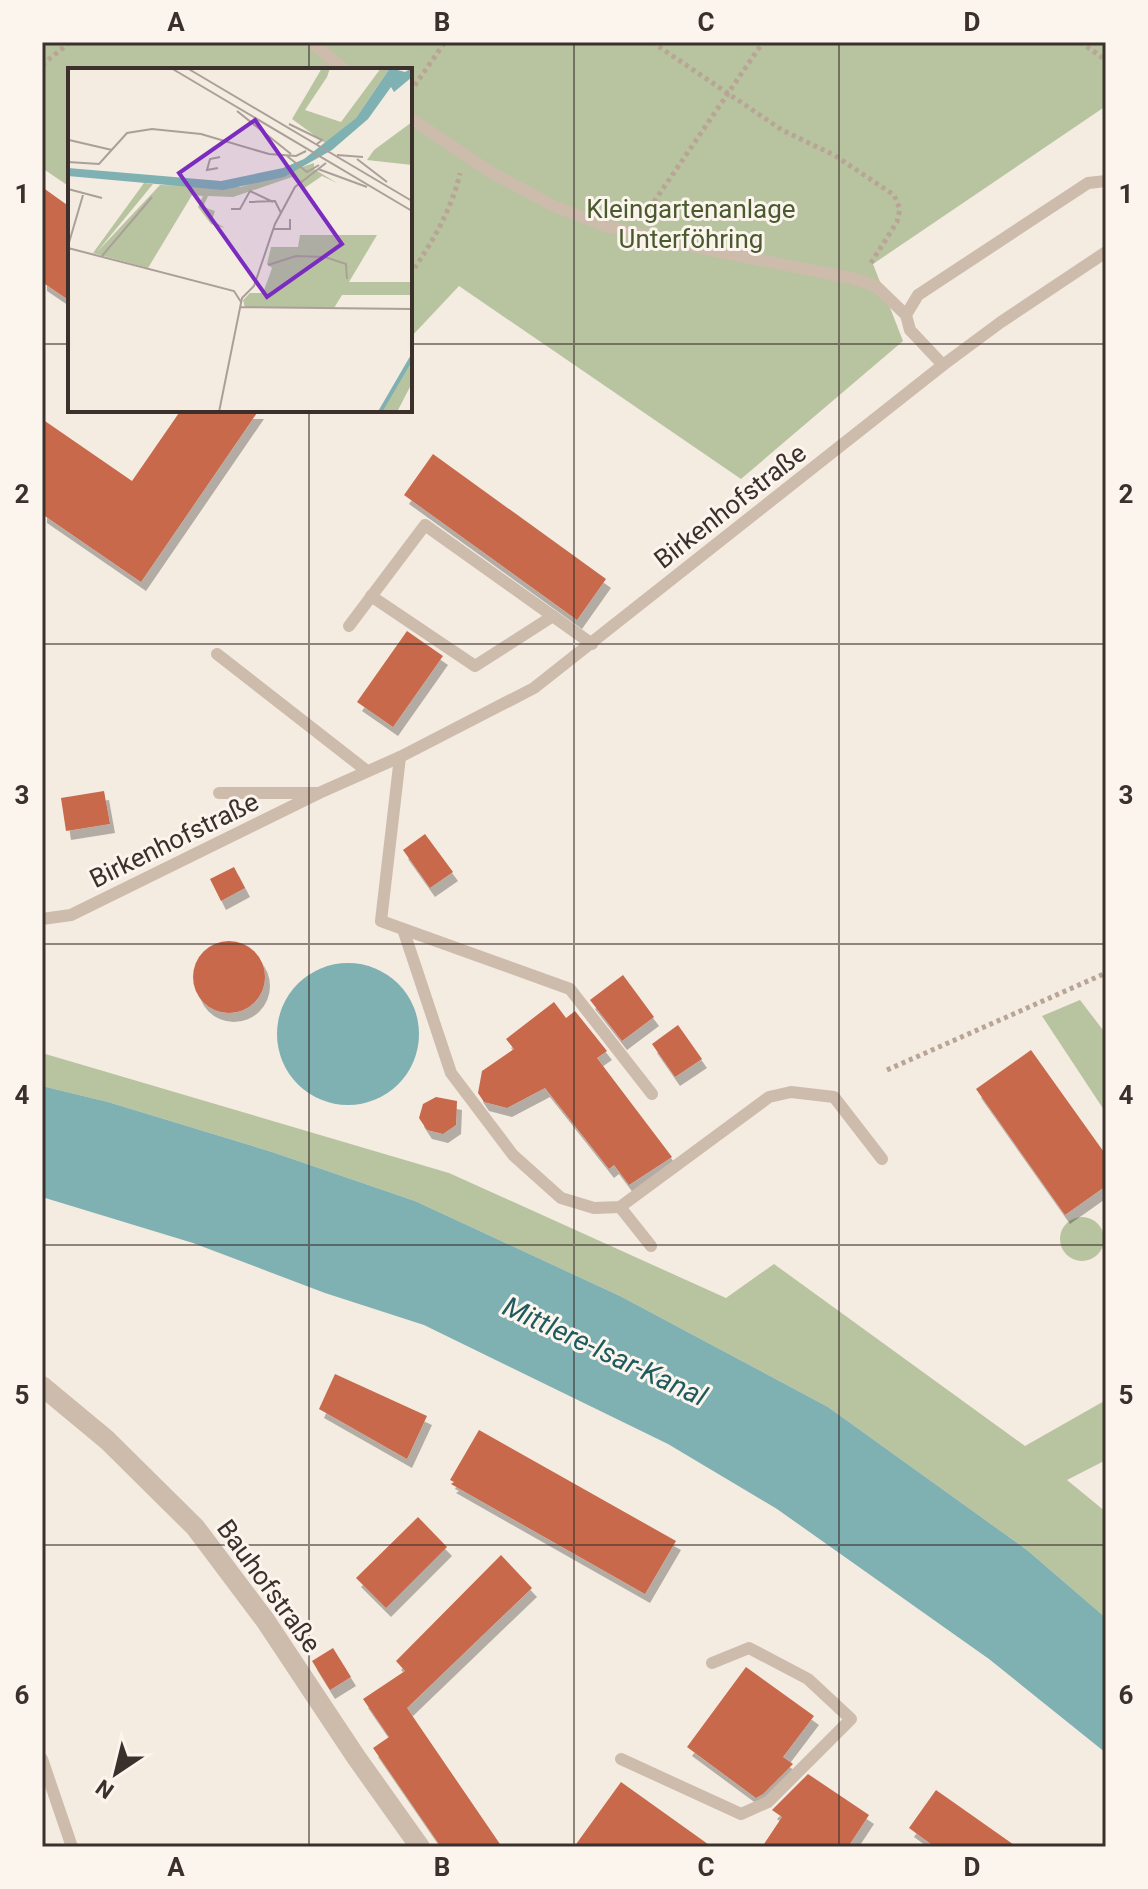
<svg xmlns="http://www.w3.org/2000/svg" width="1148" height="1889" font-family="Roboto,sans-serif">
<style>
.green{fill:#b8c4a0}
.water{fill:#7fb0b2}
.building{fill:#c8694b;filter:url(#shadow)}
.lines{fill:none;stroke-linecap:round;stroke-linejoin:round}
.path{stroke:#b9a596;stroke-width:5;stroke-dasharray:4 4;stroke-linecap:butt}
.lane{stroke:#cdbbac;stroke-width:12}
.street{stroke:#cdbbac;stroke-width:20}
.grid{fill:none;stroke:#3b302b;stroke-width:2;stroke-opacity:0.55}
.labels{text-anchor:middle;stroke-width:6;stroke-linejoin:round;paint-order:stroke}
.park-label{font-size:26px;fill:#4a5a2e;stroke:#fbf5ee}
.street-label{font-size:26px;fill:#3b302b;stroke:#fbf5ee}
.water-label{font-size:28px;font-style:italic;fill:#1f5a5e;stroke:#fbf5ee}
.inset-river{fill:none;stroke:#7fb0b2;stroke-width:4}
.inset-road{fill:none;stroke:#aaa098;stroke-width:2}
.view{fill:#7b2cbf;fill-opacity:0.15;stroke:#7b2cbf;stroke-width:4}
.inset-edge{fill:none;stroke:#3b302b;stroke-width:4}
.neatline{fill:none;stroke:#3b302b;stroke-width:3}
.grid-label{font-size:26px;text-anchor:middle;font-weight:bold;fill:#3b302b}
</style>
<defs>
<filter id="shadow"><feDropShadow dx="5" dy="9" stdDeviation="0" flood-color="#0004"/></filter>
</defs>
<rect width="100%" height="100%" fill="#f4ebe1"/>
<!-- green -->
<g class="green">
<polygon points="42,42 1106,42 1106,106 873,264 903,341 741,479 459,286 410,338 410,70 70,70 70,187 42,168"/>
<polygon points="1080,1000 1106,1034 1106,1113 1042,1016"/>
<polygon points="42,1053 449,1173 726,1298 774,1264 1025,1446 1106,1400 1106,1460 1067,1480 1106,1512 1106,1618 1027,1550 828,1407 620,1296 415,1201 272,1152 108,1102 42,1086"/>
<circle cx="1082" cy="1239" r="22"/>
</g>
<!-- water -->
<g class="water">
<circle cx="348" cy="1034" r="71"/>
<polygon points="42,1086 108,1102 272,1152 415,1201 620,1296 828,1407 1027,1550 1106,1618 1106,1753 989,1659 777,1509 668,1444 424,1325 325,1293 193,1243 42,1197"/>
</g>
<!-- building -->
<g class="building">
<polygon points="42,187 70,207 70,301 42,282"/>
<polygon points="181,410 259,410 141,582 42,514 42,419 132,481"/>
<polygon points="433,454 606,579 577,620 404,495"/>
<polygon points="407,631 443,656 393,727 357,702"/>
<polygon points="104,791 110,824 66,831 61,798"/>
<polygon points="425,834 453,872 430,888 403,850"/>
<polygon points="234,867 245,888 221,901 210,879"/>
<circle cx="229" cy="977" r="36"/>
<polygon points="623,975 654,1017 622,1041 590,1000"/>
<polygon points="554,1002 566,1018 575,1011 607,1051 597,1058 672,1157 629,1185 614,1165 609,1169 545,1088 507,1108 484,1102 478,1093 482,1071 514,1049 506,1039"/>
<polygon points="678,1025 702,1059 675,1077 652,1044"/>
<polygon points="1031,1050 1106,1155 1106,1186 1065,1215 976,1089"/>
<polygon points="436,1097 457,1101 456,1125 443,1134 427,1130 419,1118 423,1104"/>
<polygon points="335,1374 427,1416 407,1459 319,1409"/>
<polygon points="479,1430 676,1541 645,1594 451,1484 454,1482 450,1480"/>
<polygon points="418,1517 447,1547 386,1608 356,1578"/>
<polygon points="501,1555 532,1588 407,1708 502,1847 441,1847 373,1748 389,1737 363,1699 405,1671 396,1661"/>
<polygon points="333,1648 351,1677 330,1690 312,1661"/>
<polygon points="746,1667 814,1716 783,1757 793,1764 763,1794 756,1798 687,1747"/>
<polygon points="808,1774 869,1815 848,1847 762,1847 782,1817 772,1810"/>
<polygon points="621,1782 712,1847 574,1847"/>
<polygon points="936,1790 1017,1847 935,1847 909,1828"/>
</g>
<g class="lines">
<!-- path -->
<g class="path">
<polyline points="652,42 782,130 834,155 894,195 900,209 897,222 869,266"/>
<polyline points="1080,42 1106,60"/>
<polyline points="42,65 70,42"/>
<polyline points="410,92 445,42"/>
<polyline points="645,215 763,42"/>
<path d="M410,275C432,242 451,212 460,173"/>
<polyline points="887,1070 1106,973"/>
</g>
<!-- lane -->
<g class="lane">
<polyline points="311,42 345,70"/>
<polyline points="410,118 492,173 554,206 605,226 715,251 851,278 876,286 906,315"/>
<polyline points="943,365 910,330 906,315 918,295 1088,183 1106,181"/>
<polyline points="371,596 475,666 553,616"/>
<polyline points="349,626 425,525 592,644"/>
<polyline points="217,654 367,771"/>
<polyline points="400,757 381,921 570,989 652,1094"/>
<polyline points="219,793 316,793"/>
<polyline points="42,919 71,915 319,793 400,757 534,688 943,365 1001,322 1106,252"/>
<polyline points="403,929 451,1073 513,1155 561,1198 594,1208 620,1207 769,1097 791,1092 834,1097 882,1159"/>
<polyline points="620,1207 651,1246"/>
<polyline points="42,1759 72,1847"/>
<polyline points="621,1759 741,1814 768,1802 851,1719 808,1679 749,1648 712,1663"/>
</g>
<!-- street -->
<polyline class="street" points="42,1386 107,1440 195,1527 265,1620 356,1757 420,1847"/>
</g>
<!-- grid -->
<path class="grid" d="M309,42V70M574,42V1847M839,42V1847M42,344H70M410,344H1106M309,410V1847M42,644H1106M42,944H1106M42,1245H1106M42,1545H1106"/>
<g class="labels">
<!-- park labels -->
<g class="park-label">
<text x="691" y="218">Kleingartenanlage<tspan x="691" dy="30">Unterföhring</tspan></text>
</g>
<!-- street labels -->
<g class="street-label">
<text transform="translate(730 506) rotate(-38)" y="9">Birkenhofstraße</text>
<text transform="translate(174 840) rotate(-26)" y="9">Birkenhofstraße</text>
<text transform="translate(269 1586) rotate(54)" y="9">Bauhofstraße</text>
</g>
<!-- water labels -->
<g class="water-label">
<text transform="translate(605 1351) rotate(25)" y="10">Mittlere-Isar-Kanal</text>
</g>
</g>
<!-- overview -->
<g transform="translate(68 68)">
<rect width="344" height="344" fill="#f4ebe1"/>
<path d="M254,0H262L259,9L237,42L273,54L313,0H322L288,50L257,75L224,51ZM344,54V97L299,92L306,82ZM246,95V101L269,115L254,108L235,121L224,109L165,129L140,128L135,139L147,143L144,152L157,160L143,156L130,139L135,128L124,127L80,200L25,185L76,115L85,116L29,184L92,117L173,119ZM232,167H309L281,214H344V227H274L266,240H177L175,232L182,225H195L204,200L199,196L203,179H230ZM344,286V315L329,344H311Z" fill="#b8c4a0"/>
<path d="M322,0L337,4L344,0V9L326,24L323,19L300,51L264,82L216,109L155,122L0,108V100L153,113L215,100L236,91L288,50Z" fill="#7fb0b2"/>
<path class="inset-river" d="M312,344L344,289"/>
<path class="inset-road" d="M103,0L344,143M119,0L344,133M169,43L223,86M221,56L254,72L249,76M1,72L44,82M269,87L295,89M219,88L239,104L251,97M289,91L319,114M0,94L31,96L59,65L84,61L133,66L201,86L228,88L238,83M150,100L139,102L142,91L152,89M250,101L299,119M0,121L34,130M181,134L207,133L213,145M163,141H172L182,123L205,134M205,161H222V151M0,178L15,127M0,180L166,223L173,234M34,188L84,129M200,197L228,188L257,189L278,196L279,211M172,239L344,241M151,344L174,230L186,218L207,156L227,119L258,95"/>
<path class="view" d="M187,52L274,176L199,229L111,105Z"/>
<rect width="344" height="344" class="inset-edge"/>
</g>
<!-- border -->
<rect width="1148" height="1889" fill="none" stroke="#fbf5ee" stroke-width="88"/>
<!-- north arrow -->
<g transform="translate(116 1773) rotate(215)" stroke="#fbf5ee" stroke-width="6" paint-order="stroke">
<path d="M0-6L14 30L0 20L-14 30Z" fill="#3b302b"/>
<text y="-12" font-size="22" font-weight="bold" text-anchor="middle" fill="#3b302b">N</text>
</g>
<rect x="44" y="44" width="1060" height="1801" class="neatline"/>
<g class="grid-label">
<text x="176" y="31">A</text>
<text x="442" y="31">B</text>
<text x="706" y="31">C</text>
<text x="972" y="31">D</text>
<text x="22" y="203">1</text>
<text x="1126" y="203">1</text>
<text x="22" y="503">2</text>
<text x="1126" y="503">2</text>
<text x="22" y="804">3</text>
<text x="1126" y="804">3</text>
<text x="22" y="1104">4</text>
<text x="1126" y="1104">4</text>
<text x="22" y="1404">5</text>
<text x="1126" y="1404">5</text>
<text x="22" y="1704">6</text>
<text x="1126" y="1704">6</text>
<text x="176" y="1876">A</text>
<text x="442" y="1876">B</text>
<text x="706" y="1876">C</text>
<text x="972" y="1876">D</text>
</g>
</svg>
